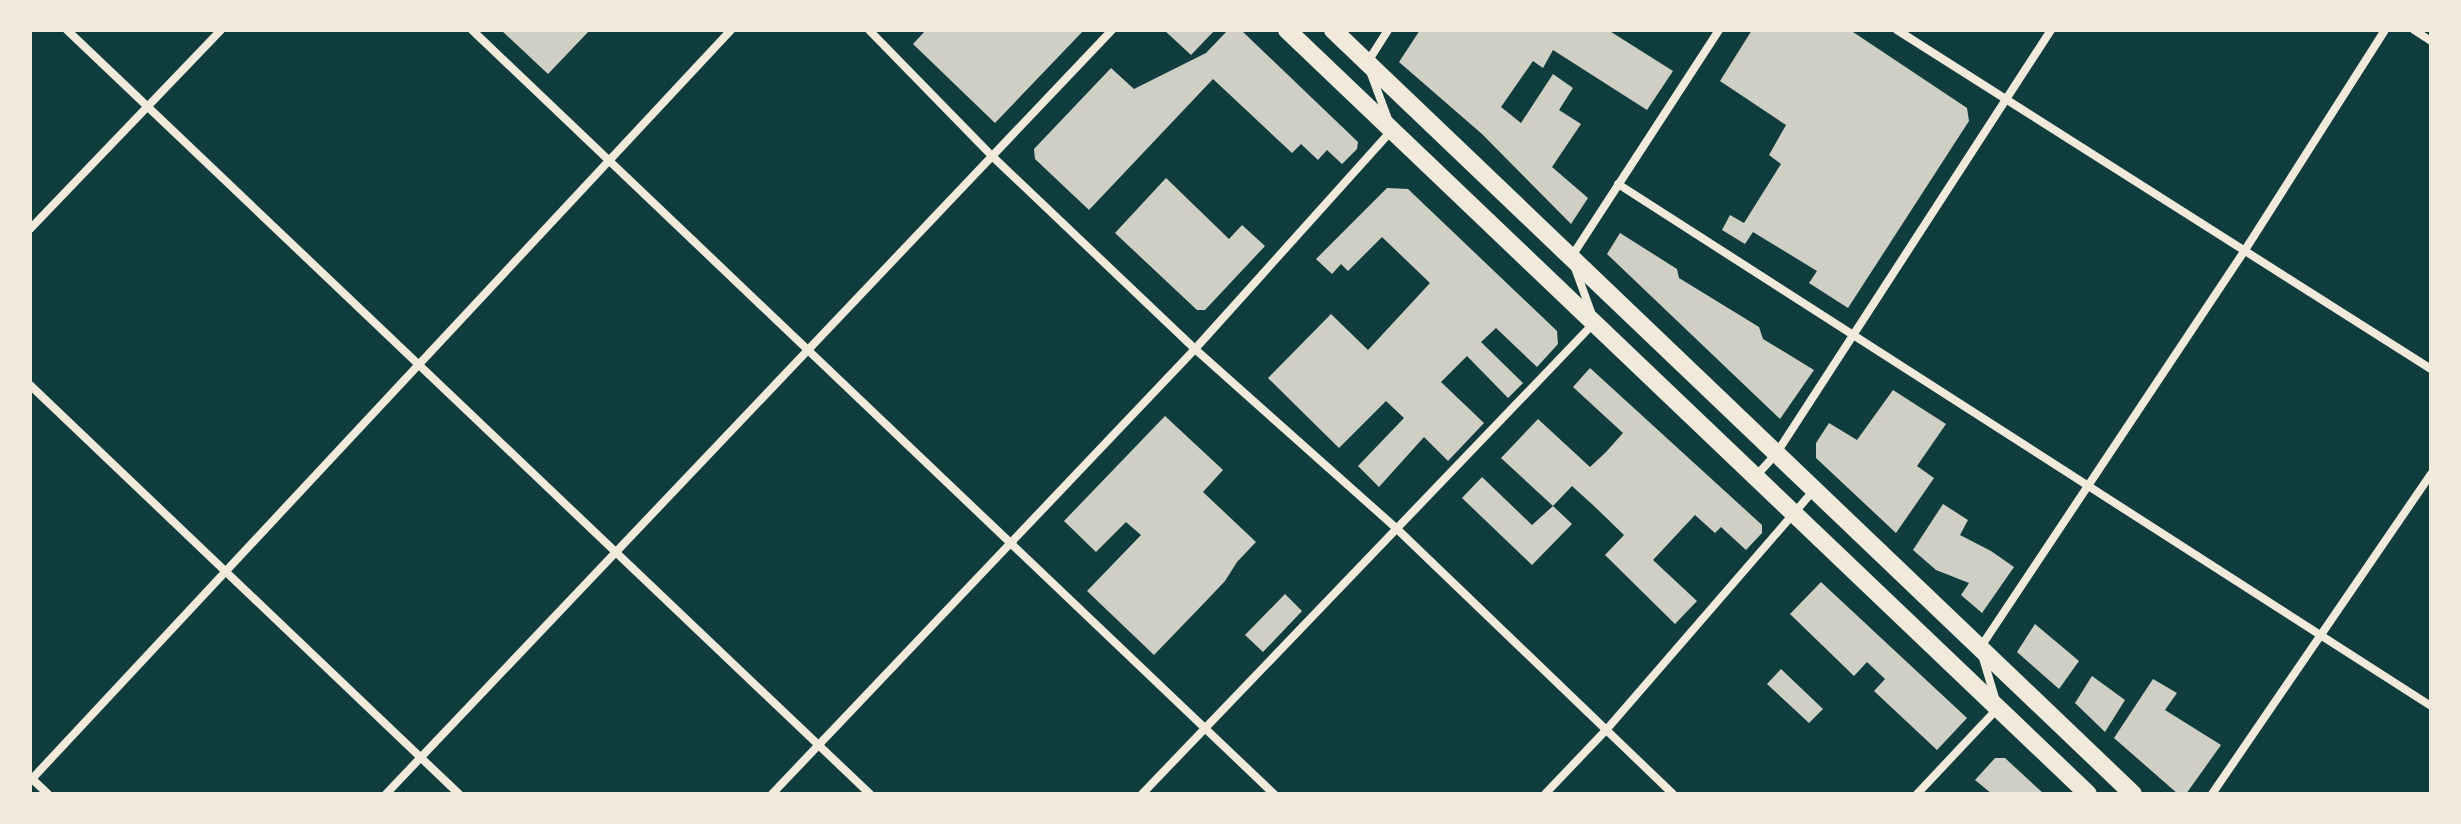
<svg xmlns="http://www.w3.org/2000/svg" width="2461" height="824" font-family="'IBM Plex Sans',sans-serif">
<style>
.building{fill:#cfcfc3}
.lines{fill:none;stroke-linecap:round;stroke-linejoin:round}
.minor{stroke:#f1e9da;stroke-width:8}
.primary{stroke:#f1e9da;stroke-width:18}
</style>
<rect width="100%" height="100%" fill="#0f3d3e"/>
<!-- building -->
<g class="building">
<polygon points="501,30 590,30 548,74"/>
<polygon points="926,30 1084,30 995,123 913,44"/>
<polygon points="1164,30 1215,30 1191,55"/>
<polygon points="1228,30 1241,30 1358,142 1357,149 1342,164 1327,150 1318,160 1301,144 1292,153 1213,79 1089,210 1035,159 1034,149 1111,68 1134,89 1206,53"/>
<polygon points="1420,30 1608,30 1673,71 1647,110 1553,50 1543,68 1533,61 1501,107 1521,123 1553,74 1573,88 1559,110 1581,124 1552,167 1588,198 1571,224 1482,134 1399,62"/>
<polygon points="1752,30 1850,30 1967,108 1969,121 1848,308 1809,283 1817,271 1753,232 1745,244 1722,230 1730,215 1744,223 1781,164 1769,155 1786,125 1720,81"/>
<polygon points="1166,178 1229,239 1242,225 1265,246 1205,310 1197,310 1115,233"/>
<polygon points="1387,188 1408,189 1557,331 1558,344 1537,367 1496,328 1481,342 1523,383 1508,398 1467,356 1441,382 1484,423 1448,461 1424,437 1379,487 1358,466 1404,418 1386,401 1339,448 1268,378 1331,314 1368,350 1430,283 1382,237 1348,271 1341,264 1332,274 1316,259"/>
<polygon points="1620,233 1677,269 1679,278 1759,327 1763,339 1814,370 1780,419 1607,254"/>
<polygon points="1590,368 1762,525 1762,533 1746,550 1721,527 1715,533 1695,515 1653,560 1697,601 1675,624 1605,555 1624,535 1594,506 1572,486 1553,506 1501,458 1538,419 1590,467 1606,452 1623,433 1573,387"/>
<polygon points="1893,390 1946,424 1917,466 1934,478 1896,533 1816,458 1816,443 1829,423 1857,440"/>
<polygon points="1165,416 1223,470 1203,492 1256,542 1237,562 1225,581 1208,599 1154,655 1087,591 1141,535 1126,522 1096,552 1064,521"/>
<polygon points="1482,477 1532,525 1553,506 1572,524 1532,565 1462,498"/>
<polygon points="1943,504 1968,520 1960,535 1991,551 2014,567 1982,613 1961,595 1969,583 1936,570 1913,550"/>
<polygon points="1821,582 1967,718 1937,750 1874,691 1885,679 1867,662 1854,676 1790,614"/>
<polygon points="1285,594 1302,611 1263,652 1245,635"/>
<polygon points="2035,624 2079,661 2059,689 2017,652"/>
<polygon points="1781,669 1823,709 1809,723 1767,684"/>
<polygon points="2092,676 2125,700 2105,732 2075,703"/>
<polygon points="2153,679 2177,693 2165,710 2221,745 2186,794 2178,794 2114,738"/>
<polygon points="1995,758 2005,758 2044,794 1992,794 1975,780"/>
</g>
<g class="lines">
<!-- minor -->
<g class="minor">
<polyline points="67,30 870,794"/>
<polyline points="472,30 1274,794"/>
<polyline points="869,30 992,156 1195,349 1396,528 1673,794"/>
<polyline points="1897,30 2431,369"/>
<polyline points="2414,30 2431,41"/>
<polyline points="1618,184 2431,706"/>
<polyline points="30,229 221,30"/>
<polyline points="1572,256 1719,30"/>
<polyline points="1575,268 1591,312"/>
<polyline points="30,385 459,794"/>
<polyline points="1756,476 1776,454 2051,30"/>
<polyline points="30,777 48,794"/>
<polyline points="30,781 731,30"/>
<polyline points="386,794 1112,30"/>
<polyline points="772,794 1195,349 1392,130 1367,63 1388,30"/>
<polyline points="1142,794 1593,324"/>
<polyline points="1545,794 1607,729 1814,490"/>
<polyline points="1917,794 1998,708 1980,648 2245,250 2385,30"/>
<polyline points="2212,794 2431,474"/>
</g>
<!-- primary -->
<g class="primary">
<polyline points="1287,30 2088,794"/>
<polyline points="1333,30 2133,794"/>
</g>
</g>
<!-- border -->
<rect width="2461" height="824" fill="none" stroke="#f1e9da" stroke-width="64"/>
</svg>
